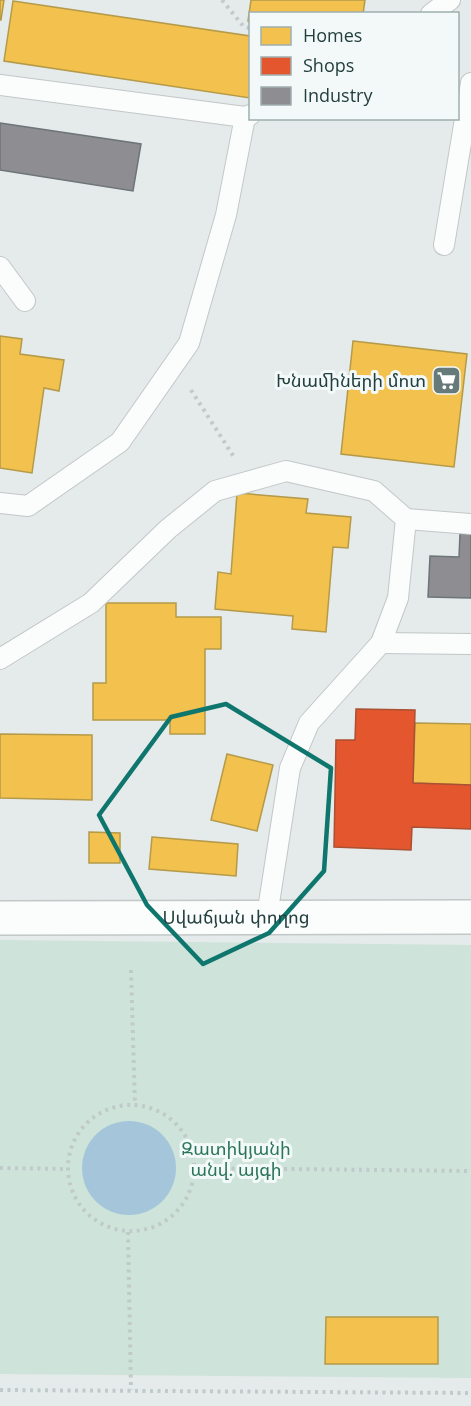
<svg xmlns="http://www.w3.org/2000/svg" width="471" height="1406" font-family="'Open Sans','Noto Sans Armenian',sans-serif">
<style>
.green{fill:#cee3da}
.water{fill:#a5c6da}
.homes{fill:#f2c14e;stroke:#b49a49;stroke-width:1.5}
.shops{fill:#e4572e;stroke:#aa5033;stroke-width:1.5}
.industry{fill:#8d8d92;stroke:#6d7579;stroke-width:1.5}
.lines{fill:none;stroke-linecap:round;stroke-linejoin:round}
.service-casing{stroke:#c2c7c7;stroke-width:22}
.tertiary-casing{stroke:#c2c7c7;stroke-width:36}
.path{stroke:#c1caca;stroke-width:4;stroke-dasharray:3 4.5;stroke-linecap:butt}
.service{stroke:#fbfcfc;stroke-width:20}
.tertiary{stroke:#fbfcfc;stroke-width:33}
.marked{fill:none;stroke:#0f766e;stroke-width:4.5;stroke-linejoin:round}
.labels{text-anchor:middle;stroke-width:6;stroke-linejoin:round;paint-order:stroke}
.poi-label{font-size:18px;fill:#223e3e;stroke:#f3f9f8;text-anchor:end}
.street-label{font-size:18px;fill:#223e3e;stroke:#f3f9f8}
.park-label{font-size:18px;fill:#2b765a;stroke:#f3f9f8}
</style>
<rect width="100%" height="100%" fill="#e5eaea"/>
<!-- green -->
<polygon class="green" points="0,940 471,945 471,1378 0,1374"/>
<!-- water -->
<circle class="water" cx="129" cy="1168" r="47"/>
<!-- homes -->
<g class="homes">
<polygon points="0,0 4,0 1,20 0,20"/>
<polygon points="251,0 365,0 363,14 250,14 250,22 248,21"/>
<polygon points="13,1 250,36 250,98 4,61"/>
<polygon points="0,336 22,339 20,354 64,360 59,391 44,388 32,473 0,468"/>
<polygon points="353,341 467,354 454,467 341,454"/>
<polygon points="237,493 308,499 306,513 351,517 348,548 333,547 326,632 292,629 293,616 215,609 218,572 231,574"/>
<polygon points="106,603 176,603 176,617 221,617 221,649 205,649 205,734 170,734 170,720 93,720 93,683 106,683"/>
<polygon points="415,723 471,724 471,785 413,783"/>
<polygon points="0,734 92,735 92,800 0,798"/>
<polygon points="227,754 273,765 257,831 211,820"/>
<polygon points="89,832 120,833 120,863 89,863"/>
<polygon points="152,837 238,844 236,876 149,869"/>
<polygon points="326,1317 438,1317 438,1364 325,1364"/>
</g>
<!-- shops -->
<polygon class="shops" points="356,709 415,710 413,783 471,785 471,829 412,827 411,850 334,847 336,740 355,740"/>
<!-- industry -->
<g class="industry">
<polygon points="0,123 141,144 133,191 0,170"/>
<polygon points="460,534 471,534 471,598 428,597 430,556 459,557"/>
</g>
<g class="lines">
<defs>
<g id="service">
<polyline points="431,14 450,0"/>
<polyline points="0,85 245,117 250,115"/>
<polyline points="444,245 471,83"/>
<polyline points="0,267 25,301"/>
<polyline points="0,503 28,506 120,442 189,343 226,215 245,117"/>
<polyline points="406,519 471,524"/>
<polyline points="381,643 471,644"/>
<polyline points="0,659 91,603 168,529 215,491 286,471 374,491 406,519 398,598 381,643 309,723 290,768 267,916"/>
</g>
<g id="tertiary">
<path id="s1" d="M0,918L471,917"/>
</g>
</defs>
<!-- service casing -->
<use href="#service" class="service-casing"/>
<!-- tertiary casing -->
<use href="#tertiary" class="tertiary-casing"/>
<!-- path -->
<g class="path">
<polyline points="222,0 244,27 250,28"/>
<polyline points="191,390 234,457"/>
<polyline points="131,970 135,1105"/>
<circle cx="131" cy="1168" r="63"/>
<polyline points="0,1168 67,1169"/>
<polyline points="194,1168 471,1171"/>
<polyline points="128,1232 131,1390"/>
<polyline points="0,1390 471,1393"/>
</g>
<!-- service -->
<use href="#service" class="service"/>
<!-- tertiary -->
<use href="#tertiary" class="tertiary"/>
</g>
<!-- marked area -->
<path class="marked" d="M226,704L331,768L324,871L269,933L203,964L147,905L99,815L171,717Z"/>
<!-- icons -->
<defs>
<symbol id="supermarket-square" viewBox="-11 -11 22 22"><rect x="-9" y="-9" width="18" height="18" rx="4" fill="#667a7a" stroke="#f3f9f8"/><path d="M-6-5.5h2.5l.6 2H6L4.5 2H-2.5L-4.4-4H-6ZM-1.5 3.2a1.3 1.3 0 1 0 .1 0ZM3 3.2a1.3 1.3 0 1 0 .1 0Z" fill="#fff"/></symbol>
</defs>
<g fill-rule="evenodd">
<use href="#supermarket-square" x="430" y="364" width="33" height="33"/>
</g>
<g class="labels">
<!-- poi labels -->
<g class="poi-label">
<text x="426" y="387">Խնամիների մոտ</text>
</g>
<!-- street labels -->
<g class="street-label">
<text dy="6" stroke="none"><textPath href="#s1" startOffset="236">Սվաճյան փողոց</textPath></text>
</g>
<!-- park labels -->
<g class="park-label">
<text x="236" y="1155">Զատիկյանի<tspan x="236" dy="21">անվ. այգի</tspan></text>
</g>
</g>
<!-- legend -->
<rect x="249" y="12" width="210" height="108" fill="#f3f9f8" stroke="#9faeae" stroke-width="1.5"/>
<rect x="261" y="27" width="30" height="18" fill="#f2c14e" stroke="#9faeae" stroke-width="1.5"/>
<text x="303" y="42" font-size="18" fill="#223e3e">Homes</text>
<rect x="261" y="57" width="30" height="18" fill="#e4572e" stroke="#9faeae" stroke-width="1.5"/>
<text x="303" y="72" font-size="18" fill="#223e3e">Shops</text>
<rect x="261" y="87" width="30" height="18" fill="#8d8d92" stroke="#9faeae" stroke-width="1.5"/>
<text x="303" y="102" font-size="18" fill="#223e3e">Industry</text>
</svg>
